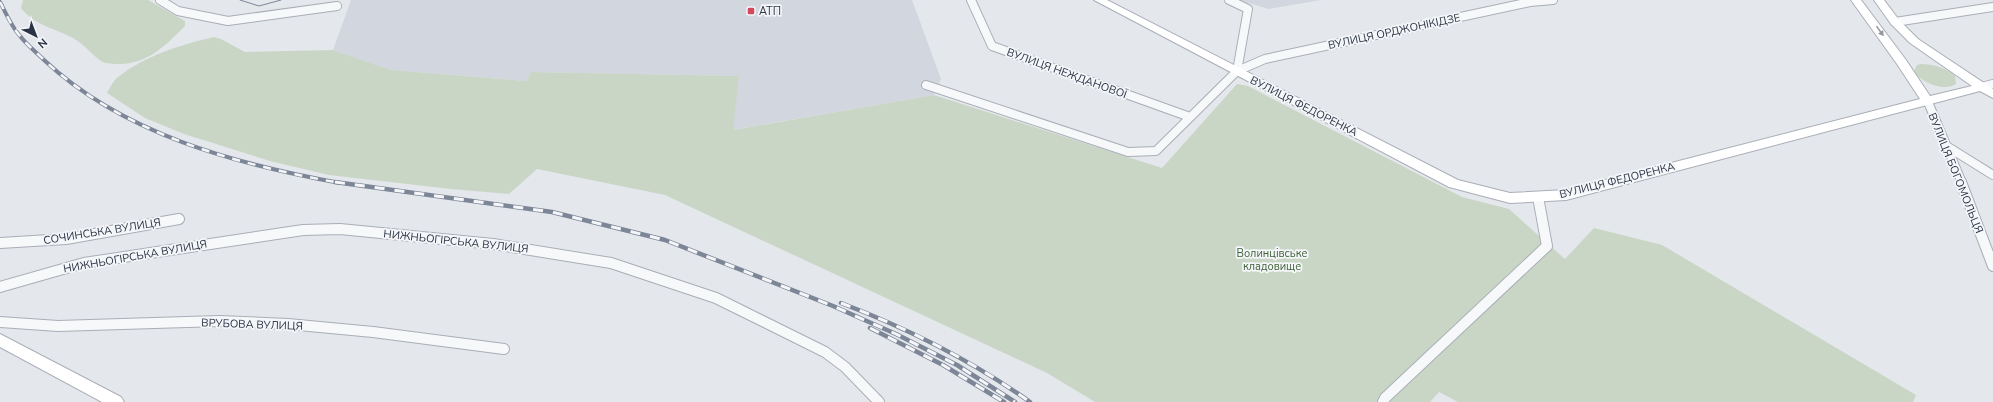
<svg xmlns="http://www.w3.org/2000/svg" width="1993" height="402" font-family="'Nunito Sans',sans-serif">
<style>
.built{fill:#d2d6de}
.green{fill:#c9d6c5}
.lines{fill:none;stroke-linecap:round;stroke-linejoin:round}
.street-far1-casing{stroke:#a9aeb7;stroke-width:10}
.street-casing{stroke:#a9aeb7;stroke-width:12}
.secondary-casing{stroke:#a9aeb7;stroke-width:2}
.street-far1{stroke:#f7f8fa;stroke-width:8}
.street{stroke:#f7f8fa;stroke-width:10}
.secondary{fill:#fff;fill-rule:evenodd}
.tram{stroke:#7d8696;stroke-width:1}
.rail-far1-casing{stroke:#7d8696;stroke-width:4}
.rail-casing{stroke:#7d8696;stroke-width:4.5}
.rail-far1{stroke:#f4f6f9;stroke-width:2.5;stroke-dasharray:8;stroke-linecap:butt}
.rail{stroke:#f4f6f9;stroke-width:3;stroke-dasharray:10;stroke-linecap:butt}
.oneway{fill:#959aa2}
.poi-dot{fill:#d1495b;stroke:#f4f6f9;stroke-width:1.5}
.labels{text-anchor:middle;stroke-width:3.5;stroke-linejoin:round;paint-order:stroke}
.poi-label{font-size:11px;fill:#2b3445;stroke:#f4f6f9;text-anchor:start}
.street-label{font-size:11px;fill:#2b3445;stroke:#f4f6f9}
.park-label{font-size:11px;fill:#3f6138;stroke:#f4f6f9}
</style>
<rect width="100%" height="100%" fill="#e4e7ec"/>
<!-- built -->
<g class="built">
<polygon points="351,0 912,0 941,79 934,95 732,130 739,76 531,72 527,81 391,70 333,50"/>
<polygon points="1238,0 1321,0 1269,9"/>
</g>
<!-- green -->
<g class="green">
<path d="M23,0H148L185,21V26C166,45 148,64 119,64C113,64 106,64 101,61C91,54 84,44 73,38C54,28 34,25 21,8Z"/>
<path d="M214,37L221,39L245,52L333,50L391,70L527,81L531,72L739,76L733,130L934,95L1162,168L1237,84L1248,86L1462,197L1509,209L1565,259L1594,228L1662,245L1916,395L1913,402H1458L1439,392L1430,402H1095L1047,373L665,195L537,169L509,194L451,189L329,175L270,161L184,134L145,118L107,93C110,88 113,81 117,78C142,57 182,44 214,37Z"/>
<path d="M1921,64C1934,64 1946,68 1955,76L1956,84C1944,92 1921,83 1914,71L1917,65Z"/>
</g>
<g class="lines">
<defs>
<g id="street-far1">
<polyline points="160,0 178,11 228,21 337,6"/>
<polyline points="971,0 992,46 1190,117"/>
<polyline points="1895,22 1993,7"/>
<polyline points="1237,71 1265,59 1530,2 1553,0"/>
<polyline points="926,85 1128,152 1156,151 1237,71 1248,9 1229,0"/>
<polyline points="1981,87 1993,84"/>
<polyline points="1928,102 1962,183"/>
<polyline points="1948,147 1993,175"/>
</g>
<g id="street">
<polyline points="1961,182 1993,266"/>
<polyline points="0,243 66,239 179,219"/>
<polyline points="0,287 84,263 303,230 340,229 493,244 611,263 716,298 825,352 845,367 879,402"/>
<polyline points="0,322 58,326 219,321 288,324 373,332 504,349"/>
<polyline points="1383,402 1385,398 1547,246 1538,197"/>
</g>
<g id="secondary">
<polygon points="1094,0 1107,0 1458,180 1510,193 1566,190 1920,99 1897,64 1851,0 1861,0 1906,60 1930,96 1972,86 1910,43 1891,24 1874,0 1884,0 1899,20 1918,39 1993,89 1993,98 1980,91 1566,200 1510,203 1449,187"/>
<polygon points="0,334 121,397 124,402 102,402 0,347"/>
</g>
</defs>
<!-- street-far1 casing -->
<use href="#street-far1" class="street-far1-casing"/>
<!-- street casing -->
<use href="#street" class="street-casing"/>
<!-- secondary casing -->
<use href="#secondary" class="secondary-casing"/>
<!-- street-far1 -->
<use href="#street-far1" class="street-far1"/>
<!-- street -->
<use href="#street" class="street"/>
<!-- secondary -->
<use href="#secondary" class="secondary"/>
<!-- tram -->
<polyline class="tram" points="240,0 259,6 281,0"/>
<defs>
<path id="rail-far1" d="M0,2C6,13 11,26 20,36C27,45 36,52 44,60C123,134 235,164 340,183"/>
<g id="rail">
<polyline points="335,182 552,212 665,240 833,306 896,334 957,365 1015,402"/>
<path d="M841,303C909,329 971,360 1030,402"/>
<polyline points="870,328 943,365 1004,402"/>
</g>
</defs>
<!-- rail-far1 casing -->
<use href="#rail-far1" class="rail-far1-casing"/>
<!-- rail casing -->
<use href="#rail" class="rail-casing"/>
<!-- rail-far1 -->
<use href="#rail-far1" class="rail-far1"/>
<!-- rail -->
<use href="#rail" class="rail"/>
</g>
<!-- one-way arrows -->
<defs><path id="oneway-solid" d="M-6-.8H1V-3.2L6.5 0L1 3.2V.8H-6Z"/></defs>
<use class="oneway" href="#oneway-solid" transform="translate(1880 31) rotate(54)"/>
<!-- markers -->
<rect class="poi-dot" x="747" y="7" width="8" height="8" rx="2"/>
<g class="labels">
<!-- poi labels -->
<g class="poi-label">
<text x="759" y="15">АТП</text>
</g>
<!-- street labels -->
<g class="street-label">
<text transform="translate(1394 31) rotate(-12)" y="4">ВУЛИЦЯ ОРДЖОНІКІДЗЕ</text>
<text transform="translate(1067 73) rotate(20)" y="4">ВУЛИЦЯ НЕЖДАНОВОЇ</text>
<text transform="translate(1304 106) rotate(27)" y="4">ВУЛИЦЯ ФЕДОРЕНКА</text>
<text transform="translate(1956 173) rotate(68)" y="4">ВУЛИЦЯ БОГОМОЛЬЦЯ</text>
<text transform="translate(1617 180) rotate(-14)" y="4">ВУЛИЦЯ ФЕДОРЕНКА</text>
<text transform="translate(102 231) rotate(-9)" y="4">СОЧИНСЬКА ВУЛИЦЯ</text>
<text transform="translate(456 241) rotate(6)" y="4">НИЖНЬОГІРСЬКА ВУЛИЦЯ</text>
<text transform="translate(135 256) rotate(-10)" y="4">НИЖНЬОГІРСЬКА ВУЛИЦЯ</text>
<text transform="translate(252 324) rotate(2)" y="4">ВРУБОВА ВУЛИЦЯ</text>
</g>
<!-- park labels -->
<g class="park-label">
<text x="1272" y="257">Волинцівське<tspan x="1272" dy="13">кладовище</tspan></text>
</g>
</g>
<!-- north arrow -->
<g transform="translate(36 36) rotate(138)" stroke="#f4f6f9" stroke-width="3" paint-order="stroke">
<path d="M0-3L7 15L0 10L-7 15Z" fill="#2b3445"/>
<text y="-6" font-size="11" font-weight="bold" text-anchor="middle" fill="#2b3445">N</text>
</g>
</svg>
